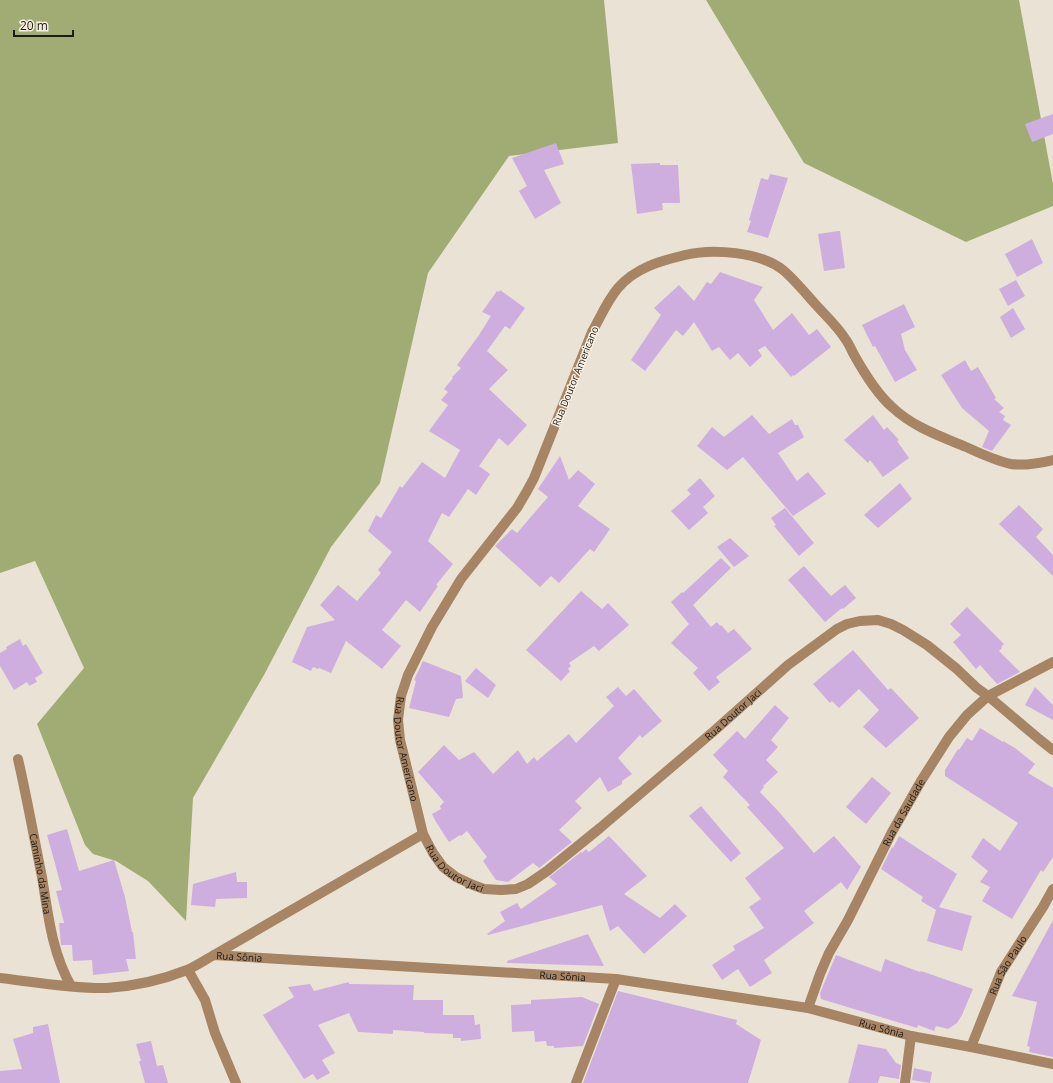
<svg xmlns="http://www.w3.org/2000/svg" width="1053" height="1083" font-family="'Open Sans',sans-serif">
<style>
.forest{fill:#a1ac74}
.building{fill:#ceaedf}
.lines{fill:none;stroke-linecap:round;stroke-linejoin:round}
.street{stroke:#a78464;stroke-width:10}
.labels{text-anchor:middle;stroke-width:3;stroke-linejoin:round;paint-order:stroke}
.street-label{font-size:10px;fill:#1e1b16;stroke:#f8f0e2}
</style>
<rect width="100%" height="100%" fill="#eae3d5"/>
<!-- forest -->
<g class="forest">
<polygon points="0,0 604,0 618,143 509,156 428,273 380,483 331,547 264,675 193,798 186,921 148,881 116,861 93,854 85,845 37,724 84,668 35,561 0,573"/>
<polygon points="706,0 1019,0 1053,184 1053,206 966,242 804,163"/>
</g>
<!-- building -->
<g class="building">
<polygon points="1053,114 1053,134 1032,142 1025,124"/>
<polygon points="556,143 564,164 544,170 561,203 535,219 519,191 527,186 512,158"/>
<polygon points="660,163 660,165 678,165 680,203 662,203 663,210 637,214 631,164"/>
<polygon points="770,174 788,178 768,238 747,232 751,221 749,220 761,178 768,180"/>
<polygon points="838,231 840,231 845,268 824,271 818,234"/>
<polygon points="1032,239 1043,263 1017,277 1005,254"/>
<polygon points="720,272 763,287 754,300 773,330 792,313 809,335 817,329 831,347 794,376 793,375 791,377 765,346 758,350 762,356 750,367 738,353 730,360 719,347 712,351 694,322 683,336 676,330 645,371 631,360 661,315 654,308 679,285 694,301 707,282 711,284"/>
<polygon points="1016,280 1025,296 1008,306 999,289"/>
<polygon points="500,290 525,308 510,329 505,326 487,351 508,370 489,389 527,425 508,446 499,438 479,466 490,474 476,495 468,489 449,517 442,513 428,541 453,564 436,585 438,586 420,612 406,600 382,630 401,646 382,669 346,641 331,673 319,668 318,669 313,667 311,671 292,662 307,627 335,620 320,605 338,585 357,601 381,573 378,570 392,552 368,531 376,515 381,518 400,486 402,488 422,462 445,478 460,450 429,431 448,405 441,400 448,392 444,389 453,378 452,377 461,368 457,365 479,335 491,316 482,312 497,291 499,292"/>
<polygon points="904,304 915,327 901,334 905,350 917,370 895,382 875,346 873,347 862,325"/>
<polygon points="1013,308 1025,329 1011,338 1000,317"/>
<polygon points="965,360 971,371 978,367 996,398 994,399 1004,408 999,412 1005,416 1003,420 1011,425 992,451 982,447 989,431 962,408 941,375"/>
<polygon points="752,415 769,434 792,419 795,425 798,425 804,437 778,453 797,481 808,472 826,494 793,516 743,457 727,470 697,446 712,427 724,437"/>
<polygon points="873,415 884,430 887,427 899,440 897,441 909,458 883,477 870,460 868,463 844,440"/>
<polygon points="560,456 569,480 578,470 595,484 578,506 610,529 594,552 590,549 559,583 551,576 540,587 495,546 512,529 517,533 548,497 538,489"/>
<polygon points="700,478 715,496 703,507 708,513 689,530 671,511 691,494 687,490"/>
<polygon points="900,483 912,499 878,528 864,515"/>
<polygon points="1019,505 1043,529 1036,537 1053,555 1053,576 999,524"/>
<polygon points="785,508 814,543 799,556 774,526 776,525 771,518"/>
<polygon points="730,538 749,556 734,567 717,547"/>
<polygon points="721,558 731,568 693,605 711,627 717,622 720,626 721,625 728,633 734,629 752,649 716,677 720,682 709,691 693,673 698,668 671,643 689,624 671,602 682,592 683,593"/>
<polygon points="804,566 831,596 845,585 856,598 843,609 842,608 825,622 788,580"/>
<polygon points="581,591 602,609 608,603 629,625 599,651 594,646 569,663 571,666 568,669 570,671 561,681 526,650"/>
<polygon points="967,607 1004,644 1001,647 1002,648 999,651 1020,672 997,684 980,665 976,669 953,642 961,635 950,624"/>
<polygon points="20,639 23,646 26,644 43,673 35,678 37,682 29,686 27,682 14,690 0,666 0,653 7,649 6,647"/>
<polygon points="853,650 888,690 891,688 919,718 886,748 863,727 879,710 859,689 839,708 832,701 830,703 813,684"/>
<polygon points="423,661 461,676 463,698 456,699 449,717 409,708 416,681 414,680"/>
<polygon points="476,668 496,685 488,698 465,681"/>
<polygon points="618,687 626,696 634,689 662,721 642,738 640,735 618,758 632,774 622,781 622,784 608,792 600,777 575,801 582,808 559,830 572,842 539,868 533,863 508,882 496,880 483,861 487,857 467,831 461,836 460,835 449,842 436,822 432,814 441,809 440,806 444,802 418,772 444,745 459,760 474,752 493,774 518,750 527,764 534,757 537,761 569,734 576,743 614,706 606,697"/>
<polygon points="1035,687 1053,705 1053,720 1025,705"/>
<polygon points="775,705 789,718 771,740 778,747 766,760 778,772 763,786 764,787 760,792 779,812 814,853 834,836 861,867 847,890 841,882 804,911 814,923 764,960 772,973 750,987 738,969 722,980 712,965 735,950 733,946 764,928 749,907 761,899 745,878 784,848 747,807 750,805 723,777 728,771 713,755 737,731 745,739"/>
<polygon points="980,728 1003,742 1003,741 1015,748 1035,764 1028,773 1053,788 1053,857 1043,872 1041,870 1012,919 982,901 990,887 980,882 988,871 971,857 983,838 1000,851 1018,823 945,776 945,770 958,749 959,750 967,738 972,741"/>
<polygon points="872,777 891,793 866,824 846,807"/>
<polygon points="701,806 741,853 731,862 689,816"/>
<polygon points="67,829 79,871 114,860 125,897 132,932 133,932 136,959 126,959 129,971 93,975 92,960 73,961 72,945 61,945 59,923 64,923 56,891 62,890 54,860 47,835"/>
<polygon points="609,836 647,876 624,894 660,918 675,904 687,916 644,954 618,926 610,931 602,905 488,935 487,934 505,921 500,912 517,903 521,909 557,884 549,877 581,852 582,853 586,849 589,852"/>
<polygon points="899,836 957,874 939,907 972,916 962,951 927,941 936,910 921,901 923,897 881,869 892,847 893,848"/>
<polygon points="236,872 237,882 247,882 247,898 216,899 215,907 191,905 193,884"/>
<polygon points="1053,920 1053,1057 1029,1052 1030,1047 1027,1046 1037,1002 1012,996"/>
<polygon points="588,934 604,966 507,963 507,961"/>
<polygon points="836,955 881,972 885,959 920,972 921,971 973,989 962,1015 957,1023 948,1029 936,1026 934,1031 918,1025 917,1028 821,999 820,993"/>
<polygon points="349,982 349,984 414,985 413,1000 443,1000 443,1015 474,1015 475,1025 480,1024 481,1039 461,1041 461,1038 453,1038 453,1034 424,1033 424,1032 393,1030 393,1034 358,1032 349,1013 318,1025 335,1053 322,1060 330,1073 317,1080 313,1074 304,1079 263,1015 294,997 288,987 310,984 314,991"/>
<polygon points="618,991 737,1020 736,1024 761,1040 748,1083 583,1083"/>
<polygon points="582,997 599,1004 583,1046 554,1048 554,1046 547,1046 546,1041 535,1042 534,1031 512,1032 511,1005 531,1004 531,1000"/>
<polygon points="48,1024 60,1083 0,1083 0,1071 22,1069 13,1039 33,1033 33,1027"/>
<polygon points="151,1041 157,1066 163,1065 168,1083 145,1083 139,1061 141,1061 136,1044"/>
<polygon points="858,1044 886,1049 896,1063 901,1065 899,1079 880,1076 878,1083 848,1083"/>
<polygon points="914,1068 932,1072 930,1083 912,1080"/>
</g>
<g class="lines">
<!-- street -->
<g class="street">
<path id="s1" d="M1053,460C1040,463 1025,466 1011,464C996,461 980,453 966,447C940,436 913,427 892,407C877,394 863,371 853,353C851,349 849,344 846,340C838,327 827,317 817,306C807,295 794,279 783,270C760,252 713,248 685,255C660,261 635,268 618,288C607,301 600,318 592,332L534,478L527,491L517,508L461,579L432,627L408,675L401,696L398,720L400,740L406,764L423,834L433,853L443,867L456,877L473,885L484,889L501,890L516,889L528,884L547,871L600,828L714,731L788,665L837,629L847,624L860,621L878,620L891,624L903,630L927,645L957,669L977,688L988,696L1039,739L1053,750"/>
<path id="s2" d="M18,759C27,798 34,838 42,877C48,914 52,953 71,986"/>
<polyline points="214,955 423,834"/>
<polyline points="188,970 205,1000 215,1033 236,1083"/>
<path id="s3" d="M0,978C34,982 73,989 107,988C134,986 162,980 187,970C196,966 205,960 214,955L616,979L808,1008L911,1036L971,1047L1053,1064"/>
<path id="s4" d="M808,1008L820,974L829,953L848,920L892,832L921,781L949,737L967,715L988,696L1053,662"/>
<path id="s5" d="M971,1047L1001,972L1043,907L1053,889"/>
<polyline points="576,1083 616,979"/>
<polyline points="905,1083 911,1036"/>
</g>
</g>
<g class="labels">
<!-- street labels -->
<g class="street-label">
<text transform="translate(575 376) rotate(-68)" y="4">Rua Doutor Americano</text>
<text dy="4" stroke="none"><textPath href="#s1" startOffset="1532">Rua Doutor Jaci</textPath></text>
<text dy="4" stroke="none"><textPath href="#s1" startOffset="1048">Rua Doutor Americano</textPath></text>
<text dy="4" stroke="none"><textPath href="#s4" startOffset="218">Rua da Saudade</textPath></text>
<text dy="4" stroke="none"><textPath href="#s1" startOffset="1184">Rua Doutor Jaci</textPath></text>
<text dy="4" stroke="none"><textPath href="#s2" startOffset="117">Caminho da Mina</textPath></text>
<text dy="4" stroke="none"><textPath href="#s3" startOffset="246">Rua Sônia</textPath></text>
<text dy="4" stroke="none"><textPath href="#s5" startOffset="90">Rua São Paulo</textPath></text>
<text dy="4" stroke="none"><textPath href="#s3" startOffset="570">Rua Sônia</textPath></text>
<text dy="4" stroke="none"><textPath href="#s3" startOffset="894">Rua Sônia</textPath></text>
</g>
</g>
<!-- scale -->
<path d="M14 30v6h59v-6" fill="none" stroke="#1e1b16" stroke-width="2"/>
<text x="20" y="30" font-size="12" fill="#1e1b16" stroke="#f8f0e2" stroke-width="3" paint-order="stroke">20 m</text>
</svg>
